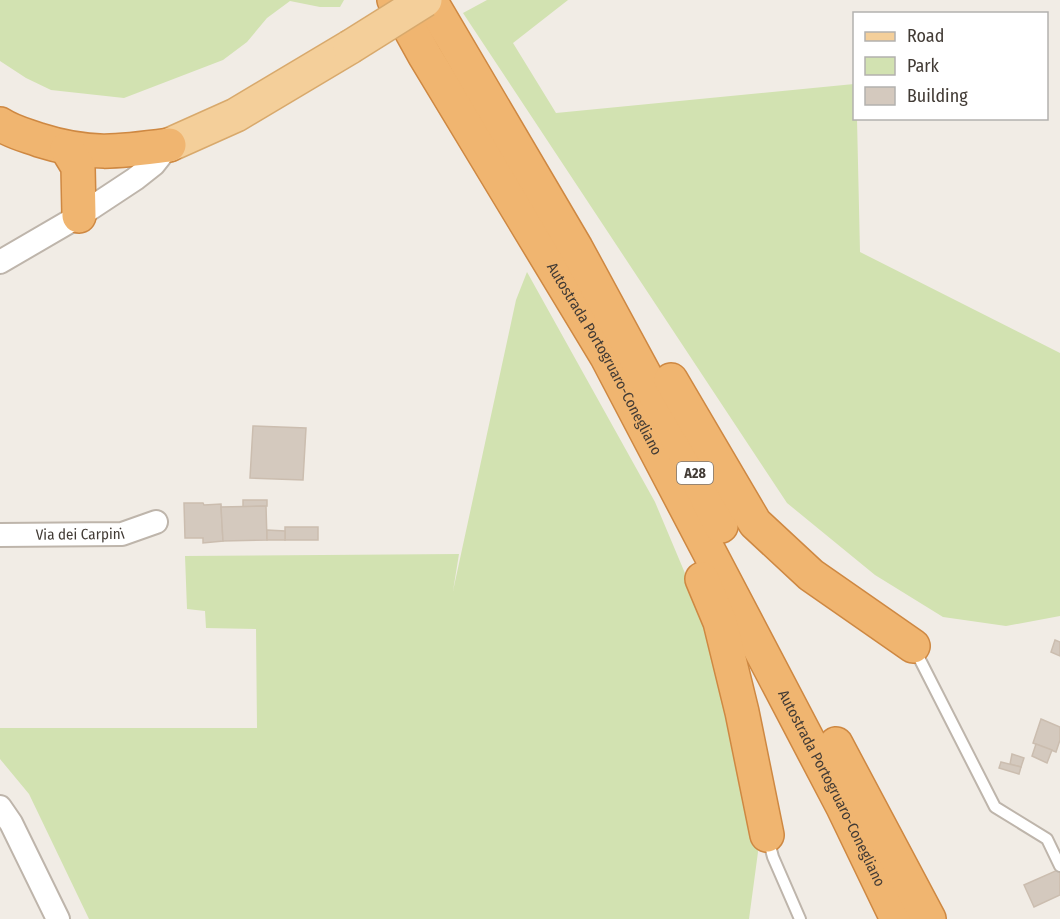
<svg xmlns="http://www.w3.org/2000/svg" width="1060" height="919" font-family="'Fira Sans Condensed',sans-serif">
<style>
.green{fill:#d2e2b1}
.building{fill:#d4c9be;stroke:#cbbdaf;stroke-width:1.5}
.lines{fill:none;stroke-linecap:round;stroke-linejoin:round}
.service-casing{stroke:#beb5ab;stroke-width:14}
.minor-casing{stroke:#beb5ab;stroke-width:26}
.primary-casing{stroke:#d8a96c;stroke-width:36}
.motorway-casing{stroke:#ce8842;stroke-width:36}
.service{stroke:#fff;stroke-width:10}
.minor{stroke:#fff;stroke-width:22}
.primary{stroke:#f4cf9a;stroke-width:33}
.motorway{stroke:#f0b570;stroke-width:33}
.primary-bridge-casing{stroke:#d8a96c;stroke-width:36;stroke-linecap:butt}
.primary-bridge{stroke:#f4cf9a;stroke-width:33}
.labels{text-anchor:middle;stroke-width:6;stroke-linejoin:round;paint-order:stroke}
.shield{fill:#fff;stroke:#7b7672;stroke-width:1.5}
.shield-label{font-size:14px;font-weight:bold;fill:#423b35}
.street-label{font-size:15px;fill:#423b35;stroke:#fff}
</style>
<rect width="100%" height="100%" fill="#f1ece5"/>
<!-- green -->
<g class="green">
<polygon points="0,0 344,0 340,7 320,7 290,1 267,18 247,42 223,60 124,98 51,90 26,78 0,61"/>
<polygon points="487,0 568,0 513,43 556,113 854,84 854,118 857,119 860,252 1060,353 1060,616 1006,626 943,617 875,575 787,503 463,13"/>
<polygon points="527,272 655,502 703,616 756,834 758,852 749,919 89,919 29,794 0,759 0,728 257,728 256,629 206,628 205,611 187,609 185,556 459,554 453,591 516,300"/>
</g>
<!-- building -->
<g class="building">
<polygon points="253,426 306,428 303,480 250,478"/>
<polygon points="243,500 267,500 267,506 243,507"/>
<polygon points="184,503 203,503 204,505 221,504 223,541 203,543 203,538 185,538"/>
<polygon points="266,506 267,540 223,541 221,507"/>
<rect x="285" y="527" width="33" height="13"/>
<polygon points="267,530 285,531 285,540 267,540"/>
<polygon points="1055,640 1060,642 1060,656 1051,652"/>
<polygon points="1041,719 1060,727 1060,740 1056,752 1033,743"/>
<polygon points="1036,744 1052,750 1047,763 1032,756"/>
<polygon points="1012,754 1024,758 1021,767 1010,764"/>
<polygon points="1001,762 1021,767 1019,774 999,768"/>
<polygon points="1060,869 1060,895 1034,907 1024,885"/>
</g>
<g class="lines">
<defs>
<g id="service">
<polyline points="914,648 995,807 1047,839 1060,866"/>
<polyline points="768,838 773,857 800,919"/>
</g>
<g id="minor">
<polyline points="0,262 79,216 135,179 154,164 169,145"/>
<path id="s1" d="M0,535L122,534L156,522"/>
<polyline points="0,807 11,823 58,919"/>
</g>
<polyline id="primary" points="169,145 236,115 350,47"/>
<g id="motorway">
<path id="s2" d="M394,0L425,56L607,357L843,807L897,919"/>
<polyline points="430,0 576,248 660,403 721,526"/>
<path d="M0,124C12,132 25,135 39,140C89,156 118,152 169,145"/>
<polyline points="67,149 78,167 79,216"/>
<polyline points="671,380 755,523 811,575 913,646"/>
<polyline points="702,579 720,622 742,712 767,835"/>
<polyline points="836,744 929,919"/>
</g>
</defs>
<!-- service casing -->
<use href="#service" class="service-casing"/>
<!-- minor casing -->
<use href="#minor" class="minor-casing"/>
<!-- primary casing -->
<use href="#primary" class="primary-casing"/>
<!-- motorway casing -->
<use href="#motorway" class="motorway-casing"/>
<!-- service -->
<use href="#service" class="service"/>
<!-- minor -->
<use href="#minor" class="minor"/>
<!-- primary -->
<use href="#primary" class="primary"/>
<!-- motorway -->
<use href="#motorway" class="motorway"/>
<defs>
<polyline id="primary-bridge" points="350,47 425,0"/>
</defs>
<!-- primary-bridge casing -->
<use href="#primary-bridge" class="primary-bridge-casing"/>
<!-- primary-bridge -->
<use href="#primary-bridge" class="primary-bridge"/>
</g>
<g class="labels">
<!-- shield labels -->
<rect class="shield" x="677" y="462" width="36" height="22" rx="4.5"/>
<g class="shield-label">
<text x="695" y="478">A28</text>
</g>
<!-- street labels -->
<g class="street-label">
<text dy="5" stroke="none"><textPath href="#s2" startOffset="416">Autostrada Portogruaro-Conegliano</textPath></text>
<text dy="5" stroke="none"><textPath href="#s1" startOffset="80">Via dei Carpini</textPath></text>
<text dy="5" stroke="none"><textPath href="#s2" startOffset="902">Autostrada Portogruaro-Conegliano</textPath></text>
</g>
</g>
<!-- legend -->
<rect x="853" y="12" width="195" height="108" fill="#ffffff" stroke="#b3b1ae" stroke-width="1.5"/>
<rect x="865" y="32" width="30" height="9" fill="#f4cf9a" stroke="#b3b1ae" stroke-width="1.5"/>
<text x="907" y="42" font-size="18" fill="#423b35">Road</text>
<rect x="865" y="57" width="30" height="18" fill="#d2e2b1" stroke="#b3b1ae" stroke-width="1.5"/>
<text x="907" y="72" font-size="18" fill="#423b35">Park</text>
<rect x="865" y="87" width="30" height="18" fill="#d4c9be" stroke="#b3b1ae" stroke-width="1.5"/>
<text x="907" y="102" font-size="18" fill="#423b35">Building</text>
</svg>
